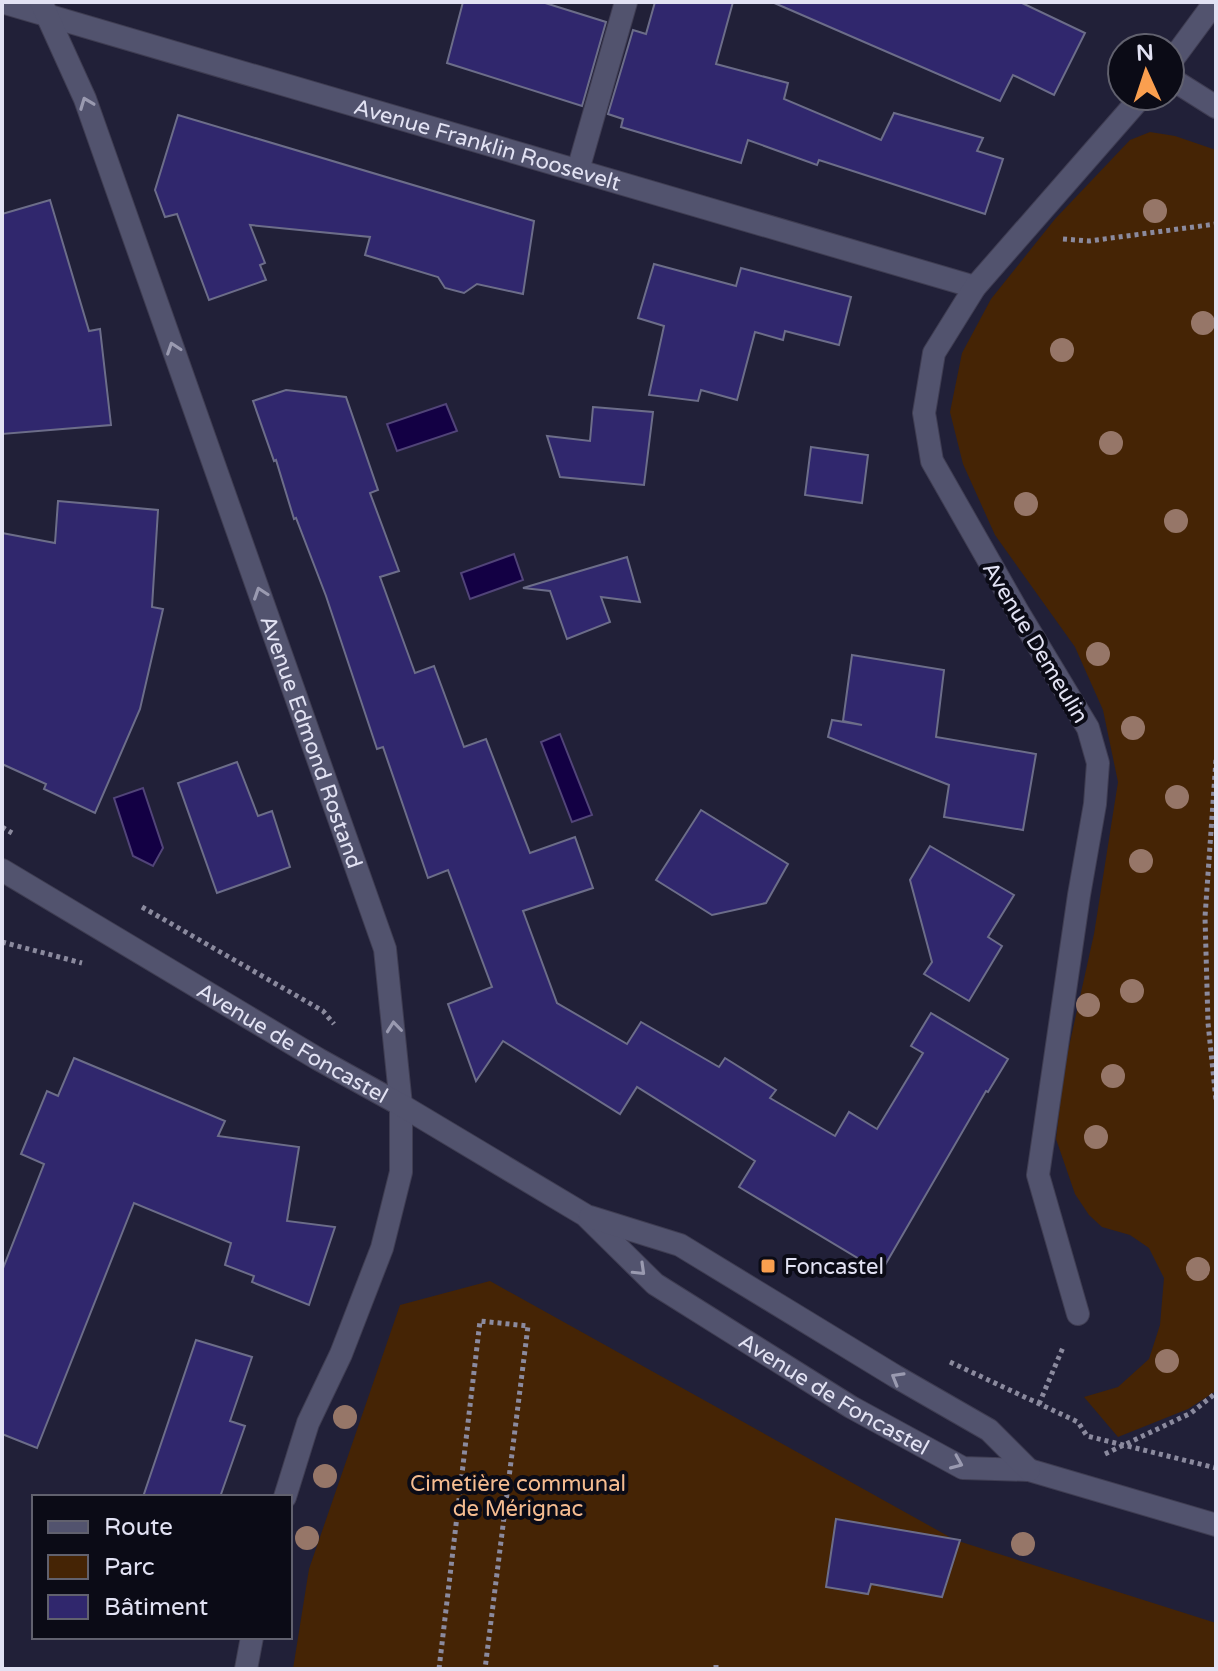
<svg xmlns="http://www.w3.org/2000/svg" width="1218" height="1671" font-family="'Varela Round',sans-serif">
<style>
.green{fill:#452405}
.water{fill:#130044;stroke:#514478;stroke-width:2}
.building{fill:#30276d;stroke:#6c6d89;stroke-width:2}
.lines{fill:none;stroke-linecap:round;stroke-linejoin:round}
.minor-casing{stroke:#3f3d52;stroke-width:24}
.tertiary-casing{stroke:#3f3d52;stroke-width:24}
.path{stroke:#8b8a9e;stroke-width:5;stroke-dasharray:4 4;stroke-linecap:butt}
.minor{stroke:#52536e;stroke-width:22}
.tertiary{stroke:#52536e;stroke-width:22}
.tree{fill:#967668}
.oneway{stroke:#9a9ab0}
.poi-dot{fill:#fa9f4f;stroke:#0b0b16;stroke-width:3}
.labels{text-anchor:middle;stroke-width:8;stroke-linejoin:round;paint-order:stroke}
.street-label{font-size:22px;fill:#e2e2f3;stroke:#0b0b16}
.poi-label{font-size:22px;fill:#e2e2f3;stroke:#0b0b16;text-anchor:start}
.park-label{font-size:22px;fill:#f5bc90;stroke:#0b0b16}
</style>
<rect width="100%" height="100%" fill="#212038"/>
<!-- green -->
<g class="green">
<polygon points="1150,132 1175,136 1216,150 1216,1391 1188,1409 1118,1437 1084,1397 1118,1387 1149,1359 1160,1325 1164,1278 1149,1248 1130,1235 1102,1227 1089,1215 1075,1194 1056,1139 1064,1069 1094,934 1118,782 1103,710 1075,647 995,535 963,464 950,412 962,353 991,299 1055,219 1130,140"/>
<polygon points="490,1281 955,1540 1216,1623 1216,1669 293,1669 309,1569 400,1305"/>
</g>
<!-- water -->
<g class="water">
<polygon points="446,404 457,431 397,451 387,424"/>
<polygon points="514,554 523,580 470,599 461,573"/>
<polygon points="560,734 592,815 572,822 541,742"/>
<polygon points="143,788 163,848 153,866 133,856 114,798"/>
</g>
<!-- building -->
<g class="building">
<polygon points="463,2 542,2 606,22 582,106 447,63"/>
<polygon points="655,2 733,2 716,64 788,83 784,99 881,140 894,113 983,138 977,151 1003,159 985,214 819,160 817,165 748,140 741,163 621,127 623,119 608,114 633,30 646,34"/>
<polygon points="772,2 1020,2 1085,33 1054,95 1013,75 1000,101"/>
<polygon points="178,115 534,221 523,294 477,284 464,293 445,288 438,277 365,255 370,237 250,225 265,263 260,265 266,280 209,300 177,214 165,217 155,190"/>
<polygon points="50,200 89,331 100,329 111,425 2,434 2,214"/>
<polygon points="654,264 736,286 741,268 851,297 839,345 785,331 783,340 755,332 737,400 701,390 698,401 649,395 664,326 638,318"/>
<polygon points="286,390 346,397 378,490 370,493 399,571 380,577 415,673 434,666 464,747 486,739 530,853 575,837 593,888 523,911 557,1003 627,1044 641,1022 719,1067 725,1058 776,1090 770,1098 835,1136 849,1112 877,1129 923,1053 911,1046 931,1013 1008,1059 988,1092 986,1091 881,1272 739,1187 755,1161 637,1087 620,1114 503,1041 476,1081 448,1004 492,987 448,870 428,878 383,747 377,749 326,596 296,518 294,519 276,460 274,461 253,401"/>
<polygon points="593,407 653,412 644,485 560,477 547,436 590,441"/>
<polygon points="811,447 868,455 862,503 805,495"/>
<polygon points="58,501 158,510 152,607 163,609 140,709 95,813 44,789 46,784 2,764 2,533 55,543"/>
<polygon points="627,557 640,602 601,597 610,622 567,639 550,591 523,588"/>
<polygon points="852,655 944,670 936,737 1036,754 1023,830 944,817 949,785 828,737 832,720 862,725 843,721"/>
<polygon points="237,762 258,816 272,811 290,867 217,893 178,783"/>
<polygon points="701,810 788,864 766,903 712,915 656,880"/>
<polygon points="930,846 1014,895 988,937 1002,946 969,1001 924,974 932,962 910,880"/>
<polygon points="74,1058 225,1121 218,1136 299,1147 287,1221 335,1227 309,1305 252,1282 254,1276 225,1265 231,1243 134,1203 37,1448 2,1434 2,1271 44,1164 21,1154 47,1091 58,1096"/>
<polygon points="196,1340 252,1357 230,1421 245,1426 220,1497 143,1497"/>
<polygon points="836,1519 960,1540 942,1597 871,1584 868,1594 826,1587"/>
</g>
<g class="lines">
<defs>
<g id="minor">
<path id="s1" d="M2,2L975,287"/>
<path id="s2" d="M41,2L85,99L385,949L401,1105V1172L382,1248L341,1354L308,1423L285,1497"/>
<polyline points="1170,63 1215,2"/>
<polyline points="1170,78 1216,107"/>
<polyline points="578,170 626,2"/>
<polyline points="1078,1314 1038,1175 1079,895 1095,804 1098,763 1088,728 1018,612 932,461 924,413 934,353 975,287 1142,96"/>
<polyline points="246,1669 252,1637"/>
</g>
<g id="tertiary">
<path id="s3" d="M2,870L318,1059L401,1105L585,1215L655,1284L851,1407L963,1468L1029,1470L1216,1525"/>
<polyline points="590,1217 680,1245 895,1376 989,1430 1029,1470"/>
</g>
</defs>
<!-- minor casing -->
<use href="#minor" class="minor-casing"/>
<!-- tertiary casing -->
<use href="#tertiary" class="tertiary-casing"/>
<!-- path -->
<g class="path">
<polyline points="1063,239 1089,241 1216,224"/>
<polyline points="1216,760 1205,917 1208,1023 1216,1100"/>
<polyline points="2,827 12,833"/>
<polyline points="142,907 323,1011 334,1024"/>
<polyline points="2,942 82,963"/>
<polyline points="950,1362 1078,1422 1087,1436 1216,1468"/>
<polyline points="1039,1404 1064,1345"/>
<polyline points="1105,1454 1191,1413 1216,1393"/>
<polyline points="439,1669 480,1321 528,1326 485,1669"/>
<polyline points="716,1669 716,1664"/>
</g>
<!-- minor -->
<use href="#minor" class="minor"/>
<!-- tertiary -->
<use href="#tertiary" class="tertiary"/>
</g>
<!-- trees -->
<g class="tree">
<circle cx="1155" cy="211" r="12"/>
<circle cx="1203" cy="323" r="12"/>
<circle cx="1062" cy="350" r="12"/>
<circle cx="1111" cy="443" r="12"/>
<circle cx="1026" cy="504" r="12"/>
<circle cx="1176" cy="521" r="12"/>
<circle cx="1098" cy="654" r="12"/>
<circle cx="1133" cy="728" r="12"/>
<circle cx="1177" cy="797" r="12"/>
<circle cx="1141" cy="861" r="12"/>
<circle cx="1132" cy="991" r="12"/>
<circle cx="1088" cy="1005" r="12"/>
<circle cx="1113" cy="1076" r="12"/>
<circle cx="1096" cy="1137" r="12"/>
<circle cx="1198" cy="1269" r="12"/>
<circle cx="1167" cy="1361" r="12"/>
<circle cx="345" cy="1417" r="12"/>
<circle cx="325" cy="1476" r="12"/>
<circle cx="307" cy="1538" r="12"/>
<circle cx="1023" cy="1544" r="12"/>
</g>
<!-- one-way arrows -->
<defs><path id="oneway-chevron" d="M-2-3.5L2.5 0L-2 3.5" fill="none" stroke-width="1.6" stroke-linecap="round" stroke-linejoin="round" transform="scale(2)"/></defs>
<g class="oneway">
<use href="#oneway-chevron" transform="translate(86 103) rotate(-111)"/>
<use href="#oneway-chevron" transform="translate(173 348) rotate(-109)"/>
<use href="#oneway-chevron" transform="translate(260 593) rotate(-109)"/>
<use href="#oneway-chevron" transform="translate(394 1027) rotate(-96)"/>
<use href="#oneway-chevron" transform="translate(640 1270) rotate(44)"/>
<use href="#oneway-chevron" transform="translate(897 1378) rotate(-150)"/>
<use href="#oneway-chevron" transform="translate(957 1463) rotate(23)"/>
</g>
<!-- markers -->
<rect class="poi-dot" x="760" y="1258" width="16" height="16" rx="4"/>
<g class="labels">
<!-- street labels -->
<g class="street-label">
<text dy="8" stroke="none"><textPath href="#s1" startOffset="506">Avenue Franklin Roosevelt</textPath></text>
<text transform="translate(1036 642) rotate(59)" y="8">Avenue Demeulin</text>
<text dy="8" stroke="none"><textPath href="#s2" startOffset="788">Avenue Edmond Rostand</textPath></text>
<text dy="8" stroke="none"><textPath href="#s3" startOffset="338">Avenue de Foncastel</textPath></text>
<text dy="8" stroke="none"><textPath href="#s3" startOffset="986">Avenue de Foncastel</textPath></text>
</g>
<!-- poi labels -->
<g class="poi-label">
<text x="784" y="1274">Foncastel</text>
</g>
<!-- park labels -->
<g class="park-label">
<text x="518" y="1491">Cimetière communal<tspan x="518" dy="25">de Mérignac</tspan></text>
</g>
</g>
<!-- border -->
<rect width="1218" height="1671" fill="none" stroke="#e2e2f3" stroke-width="8"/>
<!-- legend -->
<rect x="32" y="1495" width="260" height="144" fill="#0b0b16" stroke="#61616e" stroke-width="2"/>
<rect x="48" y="1521" width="40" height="12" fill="#52536e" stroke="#61616e" stroke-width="2"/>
<text x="104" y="1535" font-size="24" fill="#e2e2f3">Route</text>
<rect x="48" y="1555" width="40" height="24" fill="#452405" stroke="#61616e" stroke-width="2"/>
<text x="104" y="1575" font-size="24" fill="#e2e2f3">Parc</text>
<rect x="48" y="1595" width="40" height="24" fill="#30276d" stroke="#61616e" stroke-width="2"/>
<text x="104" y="1615" font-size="24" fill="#e2e2f3">Bâtiment</text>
<!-- north arrow -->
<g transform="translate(1146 72) rotate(357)"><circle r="38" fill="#0b0b16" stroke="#61616e" stroke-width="2"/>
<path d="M0-6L14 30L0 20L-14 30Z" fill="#fa9f4f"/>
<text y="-12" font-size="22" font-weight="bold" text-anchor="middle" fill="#e2e2f3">N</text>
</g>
</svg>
